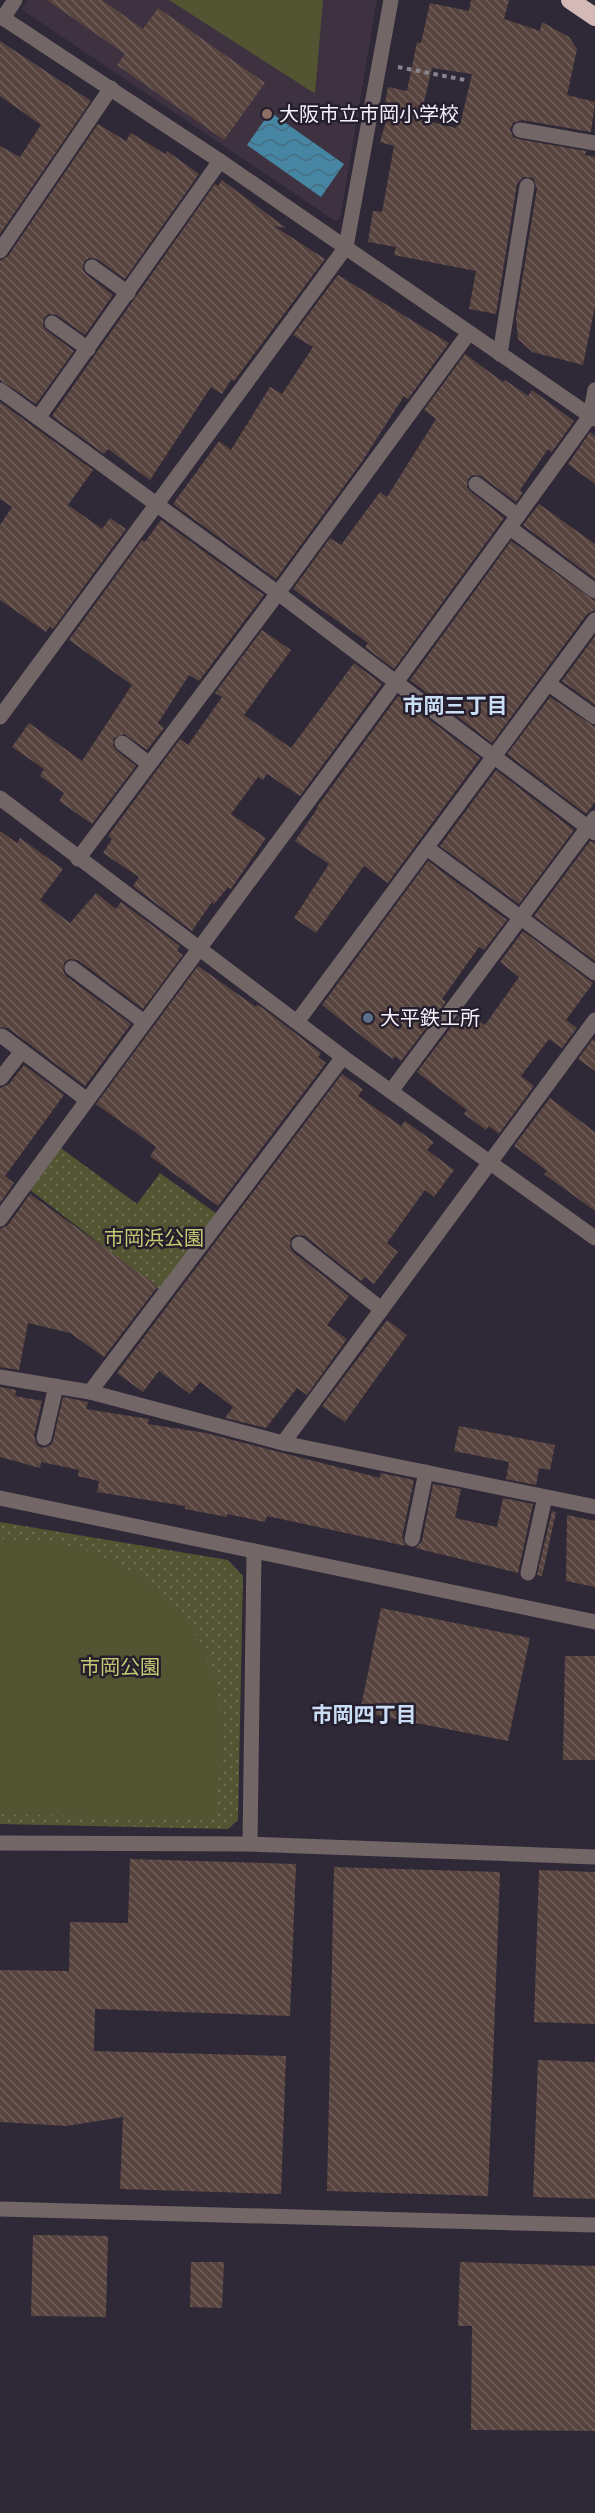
<svg xmlns="http://www.w3.org/2000/svg" width="595" height="2513" font-family="Karla,'Noto Sans JP',sans-serif">
<style>
.education{fill:#3e3241}
.green{fill:url(#green-dots)}
.pitch{fill:#535432}
.water{fill:url(#water-waves)}
.building{fill:url(#building-back-hatch);fill-rule:evenodd}
.lines{fill:none;stroke-linecap:round;stroke-linejoin:round}
.path{stroke:#8a8491;stroke-width:4;stroke-dasharray:4.5 4.5;stroke-linecap:butt}
.minor{stroke:#726766;stroke-width:15}
.highway{stroke:#d3bab7;stroke-width:18}
.education-dot{fill:#8d6e63;stroke:#251e2d;stroke-width:2}
.service-dot{fill:#5c6f8a;stroke:#251e2d;stroke-width:2}
.labels{text-anchor:middle;stroke-width:5;stroke-linejoin:round;paint-order:stroke}
.poi-label{font-size:20px;fill:#f4f0fa;stroke:#251e2d;text-anchor:start}
.park-label{font-size:20px;fill:#c5c872;stroke:#251e2d}
.neighbourhood-label{font-size:21px;font-weight:bold;fill:#cadef6;stroke:#251e2d}
</style>
<defs>
<pattern id="green-dots" width="8" height="8" patternUnits="userSpaceOnUse" patternTransform="scale(1.5)"><rect width="8" height="8" fill="#535432"/><path d="M2 2h.1M6 6h.1" fill="none" stroke="#6c6d51" stroke-width="1.8" stroke-linecap="round"/></pattern>
<pattern id="water-waves" width="16" height="10" patternUnits="userSpaceOnUse" patternTransform="scale(1.5)"><rect width="16" height="10" fill="#4686a3"/><path d="M0 5q4-4 8 0t8 0" fill="none" stroke="#476d80"/></pattern>
<pattern id="building-back-hatch" width="6" height="6" patternUnits="userSpaceOnUse" patternTransform="scale(1.5)"><rect width="6" height="6" fill="#58443e"/><path d="M-1 5l2 2M0 0l6 6M5-1l2 2" fill="none" stroke="#715f5b"/></pattern>
</defs>
<rect width="100%" height="100%" fill="#2f2837"/>
<!-- education -->
<polygon class="education" points="28,0 377,0 340,219 335,221 21,9"/>
<!-- green -->
<g class="green">
<polygon points="61,1148 137,1204 160,1173 217,1214 161,1291 30,1190"/>
<polygon points="0,1522 228,1560 243,1576 238,1820 228,1829 0,1824"/>
</g>
<!-- pitch -->
<g class="pitch">
<polygon points="169,0 323,0 315,93 314,93"/>
<path d="M0,1539C23,1540 46,1541 68,1546C142,1562 205,1619 218,1695C225,1736 218,1778 215,1819L0,1814Z"/>
</g>
<!-- water -->
<polygon class="water" points="270,112 344,164 321,197 247,145"/>
<!-- building -->
<g class="building">
<polygon points="47,0 102,0 143,29 158,8 265,83 224,140 117,65 125,54"/>
<path d="M471,0H509L504,19L540,31L542,22L569,37L577,49L567,95L595,102L591,132L522,120L513,123L510,129L513,137L518,139L586,151L585,155L595,157V306L583,365L532,352L518,339L516,318L537,188L533,178L523,177L517,184L496,314L469,309L476,271L394,255L396,247L368,242L373,211L382,212L394,146L380,142L389,112L384,110L388,87L407,91L417,42L421,43L430,3L469,11ZM432,68L472,74L461,121L458,120L456,128L420,119Z"/>
<polygon points="0,41 91,101 0,234 0,146 20,157 41,125 0,96"/>
<polygon points="98,124 126,141 131,133 165,154 167,151 199,174 125,279 97,259 89,258 84,262 83,270 86,274 113,295 85,335 57,315 49,314 44,318 43,326 46,330 74,351 36,404 0,380 0,261 8,256"/>
<polygon points="222,180 286,228 274,226 325,259 234,381 231,380 222,394 211,387 150,480 108,449 104,454 52,416 215,184 218,186"/>
<polygon points="338,275 449,343 408,399 404,396 361,463 276,579 173,504 219,441 231,450 270,387 282,394 313,347 293,335"/>
<polygon points="465,354 503,382 505,380 528,396 532,390 574,421 552,452 548,449 520,490 523,492 516,502 481,476 473,475 468,479 467,487 470,491 504,518 394,669 365,647 368,643 293,589 330,538 341,545 380,492 387,497 436,419 424,410"/>
<polygon points="0,402 93,470 68,505 102,529 110,518 126,529 53,629 50,626 46,632 0,600 0,525 12,507 0,499"/>
<polygon points="590,432 595,436 595,484 568,464"/>
<polygon points="539,504 595,544 595,579 523,525"/>
<polygon points="161,520 264,595 199,681 189,675 158,723 164,728 147,750 124,734 114,738 113,746 116,750 136,766 92,824 59,801 64,793 40,776 44,769 12,747 29,723 82,761 132,685 69,640 142,540 145,542"/>
<polygon points="511,541 595,601 595,610 587,614 492,743 410,680"/>
<polygon points="262,630 291,650 244,715 291,748 354,663 382,684 300,796 267,774 263,780 258,777 231,814 266,838 231,889 228,887 214,904 212,902 192,931 133,886 139,877 103,853 112,839 108,836 180,739 188,745 222,697 215,693"/>
<polygon points="595,636 595,705 562,681"/>
<polygon points="398,696 480,758 388,883 364,866 316,933 294,918 329,864 295,841 317,809 317,807"/>
<polygon points="550,697 595,727 595,802 586,814 507,754"/>
<polygon points="496,770 574,830 519,904 440,846"/>
<polygon points="0,831 17,843 20,838 63,869 40,900 70,923 96,893 116,909 121,902 180,946 177,951 183,955 143,1009 78,960 69,959 64,963 63,971 66,976 131,1024 85,1086 8,1028 0,1027"/>
<polygon points="590,841 595,843 595,961 534,916"/>
<polygon points="428,861 507,920 484,950 479,947 442,999 446,1002 401,1061 395,1056 393,1059 373,1045 322,1005"/>
<polygon points="523,931 593,983 566,1020 577,1028 562,1048 549,1039 521,1076 534,1086 499,1134 489,1126 486,1130 464,1114 467,1110 417,1072 462,1013 478,1025 480,1022 485,1025 519,977 500,962"/>
<polygon points="198,966 256,1007 257,1005 264,1009 321,1053 318,1057 326,1063 218,1206 150,1156 156,1147 96,1104"/>
<polygon points="593,1039 595,1041 595,1071 578,1059"/>
<polygon points="24,1065 64,1095 5,1176 14,1183 0,1203 0,1088 9,1084"/>
<polygon points="342,1074 363,1089 358,1096 401,1126 405,1121 434,1142 427,1150 454,1170 434,1197 425,1190 387,1243 398,1252 374,1284 365,1277 361,1281 305,1236 296,1235 291,1238 290,1247 293,1252 349,1296 327,1325 347,1339 307,1395 297,1388 266,1428 225,1418 233,1407 200,1382 190,1394 159,1371 143,1392 117,1373"/>
<polygon points="550,1098 595,1132 595,1211 544,1174 547,1171 514,1146"/>
<polygon points="30,1194 158,1286 104,1357 70,1333 28,1323 19,1370 0,1367 0,1229 8,1225"/>
<polygon points="387,1320 407,1335 345,1422 322,1406"/>
<polygon points="0,1387 16,1390 15,1396 42,1401 34,1436 37,1445 42,1448 51,1445 53,1441 63,1397 88,1402 86,1409 149,1419 148,1424 206,1433 380,1478 381,1473 414,1480 402,1537 406,1546 267,1516 265,1522 227,1514 227,1517 185,1509 185,1506 97,1492 99,1481 78,1476 79,1470 41,1462 40,1468 0,1457"/>
<polygon points="459,1426 555,1445 550,1470 539,1468 536,1485 506,1479 509,1462 454,1451"/>
<polygon points="433,1484 461,1489 455,1518 497,1527 503,1498 533,1504 518,1573 415,1548 422,1541"/>
<polygon points="552,1511 556,1512 542,1576 537,1575"/>
<polygon points="567,1515 595,1521 595,1587 566,1581"/>
<polygon points="381,1608 530,1638 508,1741 360,1712"/>
<polygon points="565,1656 595,1656 595,1760 563,1760"/>
<polygon points="130,1859 296,1864 290,2016 95,2009 94,2051 286,2056 281,2194 120,2189 123,2117 66,2126 0,2122 0,1970 69,1971 70,1922 128,1923"/>
<polygon points="334,1867 500,1872 488,2196 327,2191"/>
<polygon points="539,1870 595,1872 595,2024 534,2022"/>
<polygon points="538,2060 595,2062 595,2199 533,2197"/>
<polygon points="33,2235 108,2236 106,2317 31,2316"/>
<polygon points="191,2262 224,2262 222,2308 190,2307"/>
<polygon points="460,2262 595,2266 595,2431 471,2430 472,2326 458,2326"/>
</g>
<g class="lines">
<!-- path -->
<polyline class="path" points="398,67 465,80"/>
<!-- minor -->
<g class="minor">
<polyline points="0,16 220,161 595,419"/>
<polyline points="3,18 15,0"/>
<polyline points="520,130 595,143"/>
<polyline points="0,251 111,88"/>
<polyline points="92,267 128,293"/>
<polyline points="52,323 88,349"/>
<polyline points="500,354 527,186"/>
<polyline points="0,390 278,593 595,833"/>
<polyline points="38,418 220,161"/>
<polyline points="476,484 518,516"/>
<polyline points="510,528 595,591"/>
<polyline points="549,684 595,717"/>
<polyline points="0,717 346,247 391,0"/>
<polyline points="122,743 149,764"/>
<polyline points="0,798 343,1057 595,1238"/>
<polyline points="427,848 595,973"/>
<polyline points="78,859 278,593 468,334"/>
<polyline points="72,968 144,1022"/>
<polyline points="297,1022 595,620"/>
<polyline points="2,1036 87,1100"/>
<polyline points="1,1078 22,1051"/>
<polyline points="391,1091 595,818"/>
<path d="M0,1219C196,951 396,686 590,416L595,390"/>
<polyline points="299,1244 381,1309"/>
<polyline points="0,1377 90,1392 283,1443 595,1507"/>
<polyline points="90,1392 343,1057"/>
<polyline points="44,1438 56,1386"/>
<polyline points="283,1443 595,1020"/>
<polyline points="0,1498 595,1622"/>
<polyline points="412,1539 426,1472"/>
<polyline points="528,1573 545,1497"/>
<polyline points="0,1843 250,1844 595,1857"/>
<polyline points="250,1844 254,1551"/>
<polyline points="0,2209 595,2225"/>
</g>
<!-- highway -->
<polyline class="highway" points="570,0 595,17"/>
</g>
<!-- markers -->
<circle class="education-dot" cx="267" cy="114" r="6"/>
<circle class="service-dot" cx="368" cy="1018" r="6"/>
<g class="labels">
<!-- poi labels -->
<g class="poi-label">
<text x="279" y="121">大阪市立市岡小学校</text>
<text x="380" y="1025">大平鉄工所</text>
</g>
<!-- park labels -->
<g class="park-label">
<text x="154" y="1245">市岡浜公園</text>
<text x="120" y="1674">市岡公園</text>
</g>
<!-- neighbourhood labels -->
<g class="neighbourhood-label">
<text x="455" y="713">市岡三丁目</text>
<text x="364" y="1722">市岡四丁目</text>
</g>
</g>
</svg>
